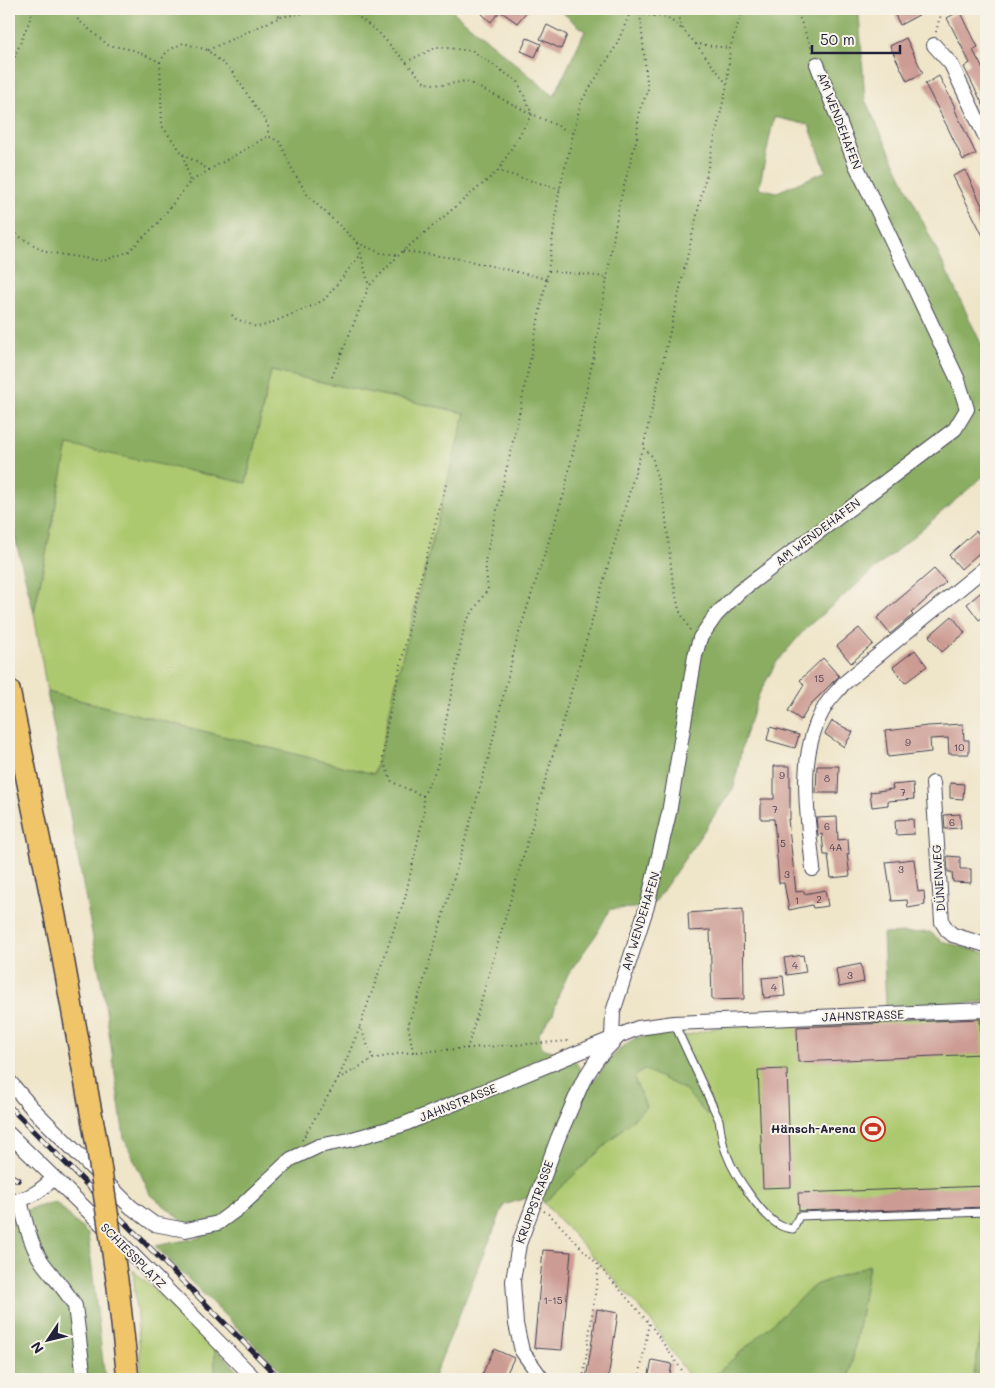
<svg xmlns="http://www.w3.org/2000/svg" width="995" height="1388" font-family="Mali,sans-serif">
<style>
.green{fill:#adc970;stroke:#687656}
.forest{fill:#8aad62;stroke:#56684e;fill-rule:evenodd}
.building{fill:#cc9b93}
.lines{fill:none;stroke-linecap:round;stroke-linejoin:round}
.lane-casing{stroke:#413f50;stroke-width:9}
.street-casing{stroke:#413f50;stroke-width:16}
.primary-casing{stroke:#413f50;stroke-width:24}
.path{stroke:#413f50;stroke-width:2;stroke-dasharray:1 4;stroke-linecap:butt}
.lane{stroke:#fff;stroke-width:7}
.street{stroke:#fff;stroke-width:14}
.primary{stroke:#f0c469;stroke-width:21}
.rail-casing{stroke:#22223b;stroke-width:5.5}
.rail{stroke:#f7f3e8;stroke-width:4;stroke-dasharray:11;stroke-linecap:butt}
.primary-bridge-casing{stroke:#413f50;stroke-width:24;stroke-linecap:butt}
.primary-bridge{stroke:#f0c469;stroke-width:21}
.labels{text-anchor:middle;stroke-width:4;stroke-linejoin:round;paint-order:stroke}
.number-label{font-size:10px;fill:#4c4051}
.street-label{font-size:12px;fill:#22223b;stroke:#f7f3e8}
.poi-label{font-size:12px;font-weight:bold;fill:#22223b;stroke:#f7f3e8;text-anchor:end}
</style>
<rect width="100%" height="100%" fill="#f7f3e8"/>
<filter id="ink" filterUnits="userSpaceOnUse"><feTurbulence type="fractalNoise" baseFrequency=".02" numOctaves="2"/><feDisplacementMap in="SourceGraphic" scale="10" xChannelSelector="R" yChannelSelector="G"/><feConvolveMatrix kernelMatrix="1 2 1 2 8 2 1 2 1" color-interpolation-filters="sRGB"/></filter>
<filter id="wash" filterUnits="userSpaceOnUse"><feTurbulence type="fractalNoise" baseFrequency=".0096" numOctaves="4" result="noise"/><feDisplacementMap in="SourceGraphic" scale="20" xChannelSelector="R" yChannelSelector="G"/><feGaussianBlur stdDeviation="1.12" result="paint"/><feColorMatrix in="noise" values="0 0 0 0 0 0 0 0 0 0 0 0 0 0 0 0 0 1.4 0 .05"/><feComposite in="paint" operator="in"/></filter>
<g filter="url(#wash)">
<rect width="100%" height="100%" fill="#efe5c9"/>
<!-- green -->
<g class="green">
<polygon points="271,371 465,413 396,682 386,730 374,774 47,692 34,613 68,444 246,483"/>
<polygon points="986,1015 986,1304 973,1379 849,1379 869,1265 815,1285 711,1379 691,1379 648,1317 544,1203 646,1107 634,1078 644,1069 684,1089 707,1115 681,1037 719,1027"/>
<polygon points="133,1270 215,1347 215,1379 142,1379"/>
</g>
<!-- forest -->
<g class="forest">
<path d="M9,9H450L554,96L585,31L558,9H863L859,14L865,100L986,354V474L806,628L776,663L759,694L743,741L734,787L655,902C641,910 625,908 610,909L596,935L568,974L559,994L553,1014L539,1033L542,1048C555,1052 579,1056 580,1072L594,1081L608,1061L624,1045L636,1038L665,1031L681,1037L715,1111L707,1115L684,1089L643,1069L634,1078L646,1107L544,1203L537,1195L504,1205L433,1379H289L155,1246L202,1237L150,1194L124,1138L104,997L47,692L374,774L386,730L396,682L465,413L271,371L246,483L68,445L34,613L9,514ZM774,117L809,125L826,171L777,192L759,188Z"/>
<polygon points="930,932 941,941 986,953 986,1002 886,1008 883,934"/>
<polygon points="55,1202 88,1234 105,1379 9,1379 9,1215"/>
<polygon points="869,1265 849,1379 711,1379 815,1285"/>
<polygon points="986,1304 986,1379 973,1379"/>
<polygon points="215,1347 246,1379 215,1379"/>
</g>
<g id="blocks">
<!-- building -->
<g class="building">
<polygon points="487,9 529,9 517,23 500,11 491,22 482,14"/>
<polygon points="892,9 930,9 900,25"/>
<polygon points="960,11 978,47 973,50 986,75 986,111 964,67 970,63 947,18"/>
<polygon points="547,25 567,35 561,49 540,39"/>
<polygon points="527,38 541,44 535,57 521,51"/>
<polygon points="906,38 923,73 907,81 890,46"/>
<polygon points="939,76 955,107 954,108 976,154 963,160 948,128 925,84"/>
<polygon points="965,170 986,214 986,242 953,176"/>
<polygon points="976,531 986,543 986,547 961,569 949,555"/>
<polygon points="934,569 946,582 911,613 913,615 890,634 877,618"/>
<polygon points="986,588 986,615 979,620 967,604"/>
<polygon points="952,616 965,633 942,652 929,636"/>
<polygon points="859,628 873,644 851,663 837,646"/>
<polygon points="915,650 927,666 905,683 893,667"/>
<polygon points="823,658 839,676 811,704 801,720 788,711 804,685 800,680"/>
<polygon points="832,721 853,732 844,747 825,734"/>
<polygon points="963,724 964,740 969,740 969,754 949,754 948,738 930,739 931,752 888,757 885,731 928,726"/>
<polygon points="770,727 799,735 795,748 767,740"/>
<polygon points="774,766 790,766 790,819 788,819 796,892 804,891 804,894 825,890 828,906 813,908 812,905 789,910 784,883 779,883 774,819 761,819 761,799 774,799"/>
<polygon points="817,766 839,766 838,793 816,793"/>
<polygon points="913,783 914,799 888,801 888,805 872,807 870,792 893,789 892,785"/>
<polygon points="950,783 964,784 963,799 950,798"/>
<polygon points="960,814 961,828 945,829 944,815"/>
<polygon points="837,817 838,840 848,839 849,854 847,854 850,876 831,878 828,855 824,855 822,834 818,835 816,818"/>
<polygon points="913,819 914,834 896,835 895,820"/>
<polygon points="947,856 960,857 960,869 971,869 971,883 953,882 952,872 948,872"/>
<polygon points="914,859 918,892 924,891 925,905 908,908 907,900 892,901 886,862"/>
<polygon points="743,909 744,999 712,1000 710,930 689,931 688,913"/>
<polygon points="803,955 806,972 787,975 784,958"/>
<polygon points="861,964 864,982 839,987 836,969"/>
<polygon points="783,976 785,996 764,998 762,978"/>
<polygon points="980,1019 982,1054 798,1062 797,1027"/>
<polygon points="787,1069 791,1187 763,1188 758,1070"/>
<polygon points="986,1186 986,1207 870,1211 856,1209 799,1211 798,1193"/>
<polygon points="543,1250 571,1252 562,1350 534,1348"/>
<polygon points="597,1309 618,1313 608,1379 586,1379"/>
<polygon points="494,1349 514,1358 504,1379 480,1379"/>
<polygon points="652,1360 672,1364 669,1379 648,1379"/>
</g>
</g>
</g>
<g filter="url(#ink)">
<use href="#blocks" fill-opacity="0" stroke="#413f50" stroke-width="1"/>
<g class="lines">
<defs>
<path id="lane" d="M674,1023L719,1120C721,1132 722,1144 727,1155C734,1174 762,1217 781,1226C785,1228 789,1228 793,1229L799,1216L856,1214L870,1216L986,1212"/>
<g id="street">
<polyline points="934,45 951,64 986,138"/>
<polyline points="933,783 942,922 947,930 953,935 986,945"/>
<path d="M813,869C808,815 795,755 826,705C830,698 838,691 843,684L986,567"/>
<polyline points="612,1038 613,1012 647,906 669,813 695,656 700,638 716,615 739,592 955,429 967,409 958,380 856,165 817,64"/>
<polyline points="9,1081 32,1108 131,1207 154,1224 186,1230 218,1223 241,1206 291,1159 319,1146 349,1140 402,1125 638,1028 674,1023 986,1010"/>
<polyline points="9,1134 127,1249 255,1379"/>
<path d="M20,1200C25,1221 30,1244 42,1262C53,1277 66,1290 75,1306L84,1379"/>
<path d="M9,1202C29,1199 39,1192 54,1178"/>
<polyline points="542,1379 522,1351 516,1324 513,1281 519,1244 558,1138 583,1081 597,1059 617,1038"/>
</g>
<g id="primary">
<polyline points="9,690 59,936 98,1151"/>
<polyline points="118,1287 128,1379"/>
</g>
</defs>
<!-- lane casing -->
<use href="#lane" class="lane-casing"/>
<!-- street casing -->
<use href="#street" class="street-casing"/>
<!-- primary casing -->
<use href="#primary" class="primary-casing"/>
<!-- path -->
<g class="path">
<polyline points="76,9 78,20 108,45 134,50 160,62 167,51 183,43 207,50 231,70 268,125 268,136"/>
<polyline points="271,9 280,17"/>
<polyline points="332,9 354,13 380,34 425,83 444,85 466,81 532,114"/>
<polyline points="597,9 600,11 640,14 645,9"/>
<polyline points="677,9 683,30 696,44 729,48"/>
<polyline points="796,9 813,52"/>
<polyline points="936,32 939,20 944,9"/>
<polyline points="696,44 727,84"/>
<polyline points="208,50 280,17 331,9"/>
<polyline points="160,62 162,126 183,154 190,182 209,170 183,154"/>
<polyline points="406,62 437,47 473,51 518,82 532,114"/>
<polyline points="9,71 34,9"/>
<polyline points="209,170 268,136 280,142 291,167 308,196 358,243 381,253 399,255"/>
<polyline points="498,171 532,114 573,133"/>
<polyline points="9,227 20,237 46,252 103,261 128,252 157,224 190,182"/>
<polyline points="358,243 369,286"/>
<polyline points="403,251 461,259 547,279"/>
<polyline points="549,271 607,277"/>
<polyline points="232,315 236,319 257,327 266,325 314,305 325,299 361,254"/>
<polyline points="332,377 369,286 403,251 498,171 560,189"/>
<polyline points="979,409 986,409"/>
<polyline points="690,630 679,610 672,576 665,509 652,456 643,448 727,85 730,48 743,9"/>
<polyline points="423,796 437,767 465,623 488,589 485,561 517,424 548,272 559,192 581,102 616,46 630,13"/>
<polyline points="467,1049 642,449"/>
<polyline points="413,1052 408,1024 422,987 468,830 488,759 517,639 564,494 595,350 619,205 637,137 639,111 648,91 640,14 668,18 683,30"/>
<polyline points="373,1059 360,1026 405,898 424,813 423,796 392,782 383,761 386,730 418,588 447,481"/>
<polyline points="338,1079 373,1059 402,1053 569,1041"/>
<polyline points="302,1140 338,1079 360,1027"/>
<polyline points="544,1211 551,1216 599,1266 649,1323 688,1379"/>
<polyline points="583,1379 599,1266"/>
<polyline points="639,1379 649,1323"/>
</g>
<!-- lane -->
<use href="#lane" class="lane"/>
<!-- street -->
<use href="#street" class="street"/>
<!-- primary -->
<use href="#primary" class="primary"/>
<defs>
<g id="rail">
<polyline points="9,1106 280,1379"/>
<polyline points="9,1175 18,1180"/>
</g>
</defs>
<!-- rail casing -->
<use href="#rail" class="rail-casing"/>
<!-- rail -->
<use href="#rail" class="rail"/>
<defs>
<polyline id="primary-bridge" points="98,1151 118,1287"/>
</defs>
<!-- primary-bridge casing -->
<use href="#primary-bridge" class="primary-bridge-casing"/>
<!-- primary-bridge -->
<use href="#primary-bridge" class="primary-bridge"/>
</g>
</g>
<!-- icons -->
<defs>
<symbol id="stadium-ring" viewBox="-11 -11 22 22"><circle r="9.5" fill="#f7f3e8" stroke="#c8321e" stroke-width="1.5"/><path d="M0-5a6.5 5 0 1 0 0 10a6.5 5 0 1 0 0-10ZM-3.5-1.8h7v3.6h-7Z" fill="#c8321e"/></symbol>
</defs>
<g fill-rule="evenodd">
<use href="#stadium-ring" x="859" y="1115" width="28" height="28"/>
</g>
<g class="labels">
<!-- number labels -->
<g class="number-label">
<text x="819" y="682">15</text>
<text x="908" y="746">9</text>
<text x="959" y="751">10</text>
<text x="782" y="779">9</text>
<text x="827" y="782">8</text>
<text x="903" y="796">7</text>
<text x="775" y="813">7</text>
<text x="952" y="826">6</text>
<text x="827" y="830">6</text>
<text x="783" y="847">5</text>
<text x="836" y="851">4A</text>
<text x="901" y="873">3</text>
<text x="787" y="878">3</text>
<text x="819" y="903">2</text>
<text x="797" y="904">1</text>
<text x="795" y="969">4</text>
<text x="850" y="979">3</text>
<text x="774" y="991">4</text>
<text x="553" y="1304">1-15</text>
</g>
<!-- street labels -->
<g class="street-label">
<text transform="translate(839 121) rotate(69)" y="4">AM WENDEHAFEN</text>
<text transform="translate(818 532) rotate(-37)" y="4">AM WENDEHAFEN</text>
<text transform="translate(939 878) rotate(-94)" y="4">DÜNENWEG</text>
<text transform="translate(641 921) rotate(-73)" y="4">AM WENDEHAFEN</text>
<text transform="translate(863 1016) rotate(-2)" y="4">JAHNSTRASSE</text>
<text transform="translate(458 1103) rotate(-22)" y="4">JAHNSTRASSE</text>
<text transform="translate(535 1202) rotate(-70)" y="4">KRUPPSTRASSE</text>
<text transform="translate(133 1256) rotate(45)" y="4">SCHIESSPLATZ</text>
</g>
<!-- poi labels -->
<g class="poi-label">
<text x="856" y="1133">Hänsch-Arena</text>
</g>
</g>
<!-- margin -->
<rect width="995" height="1388" fill="none" stroke="#f7f3e8" stroke-width="30"/>
<!-- north arrow -->
<g transform="translate(48 1340) rotate(235)" stroke="#f7f3e8" stroke-width="4" paint-order="stroke">
<path d="M0-4L9 19L0 12L-9 19Z" fill="#22223b"/>
<text y="-8" font-size="14" font-weight="bold" text-anchor="middle" fill="#22223b">N</text>
</g>
<!-- scale -->
<path d="M812 45v8h88v-8" fill="none" stroke="#22223b" stroke-width="2.5"/>
<text x="820" y="45" font-size="15" fill="#22223b" stroke="#f7f3e8" stroke-width="4" paint-order="stroke">50 m</text>
</svg>
